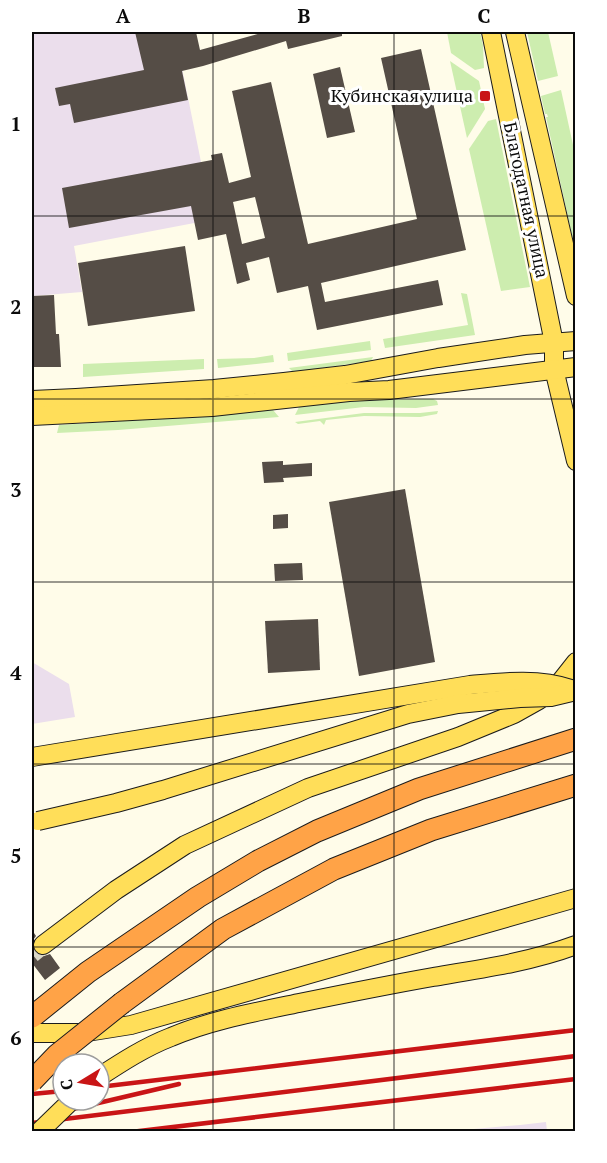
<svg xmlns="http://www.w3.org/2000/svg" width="607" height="1163" font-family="'PT Serif',serif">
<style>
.industrial{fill:#ebdeec}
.green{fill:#cdedaf}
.building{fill:#554d46;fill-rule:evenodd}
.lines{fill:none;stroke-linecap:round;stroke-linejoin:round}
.primary-tunnel{stroke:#dad8c8;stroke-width:18;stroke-dasharray:18 9;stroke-linecap:butt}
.primary-casing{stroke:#1c1c1c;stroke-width:20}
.highway-casing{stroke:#1c1c1c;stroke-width:23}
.primary{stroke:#ffde59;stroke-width:18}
.highway{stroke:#ffa347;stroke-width:21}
.rail{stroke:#c91516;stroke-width:4.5}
.primary-bridge-casing{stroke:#1c1c1c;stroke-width:20;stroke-linecap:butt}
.highway-bridge-casing{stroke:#1c1c1c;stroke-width:23;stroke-linecap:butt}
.primary-bridge{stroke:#ffde59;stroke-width:18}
.highway-bridge{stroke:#ffa347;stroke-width:21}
.grid{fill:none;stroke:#0b0b0b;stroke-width:1.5;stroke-opacity:0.55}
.poi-dot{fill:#c91516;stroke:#fff;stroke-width:2}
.labels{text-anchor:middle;stroke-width:6;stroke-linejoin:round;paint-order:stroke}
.poi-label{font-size:18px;fill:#0b0b0b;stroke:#fff;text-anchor:end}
.street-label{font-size:18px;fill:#0b0b0b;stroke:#fff}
.neatline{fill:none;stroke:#0b0b0b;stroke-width:2}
.grid-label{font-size:20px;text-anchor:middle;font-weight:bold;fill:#0b0b0b}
</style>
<rect width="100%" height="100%" fill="#fffce9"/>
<!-- industrial -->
<g class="industrial">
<polygon points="32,32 176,32 181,50 181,63 201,162 210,220 74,246 82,292 33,296 32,289"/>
<polygon points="32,662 69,684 75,717 32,724"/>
<polygon points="546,1122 547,1131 451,1131 520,1125"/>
</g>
<!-- green -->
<g class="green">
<polygon points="447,32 480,32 483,45 484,68 475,70 451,53"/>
<polygon points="527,32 548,32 558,76 538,81"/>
<polygon points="450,61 479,81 485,109 467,138"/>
<polygon points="561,90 575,154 575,249 546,117 548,117 547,114 545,114 541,96"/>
<polygon points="496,119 530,287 501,291 469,149 488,121"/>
<polygon points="461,293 467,294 475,335 385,348 383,339 468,325"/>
<polygon points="370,341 371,350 288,361 287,353"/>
<polygon points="273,355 274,362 218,368 217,359 254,358"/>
<polygon points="373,357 371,361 293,372 289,368"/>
<polygon points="204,359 204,369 83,377 83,364"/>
<polygon points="433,399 437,401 438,405 416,408 364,407 295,415 299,407 363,400"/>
<polygon points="273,410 279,417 118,430 57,433 59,425 170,418"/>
<polygon points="438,411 437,414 420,417 364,416 326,420 324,425 320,421 298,424 295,422 364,413 420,413"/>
</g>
<!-- building -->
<g class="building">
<polygon points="135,32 196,32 200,50 265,32 342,32 342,36 288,49 286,41 203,66 182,71 188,100 74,123 70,104 59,106 55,88 144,70"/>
<path d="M421,49L466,250L321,283L325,302L438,280L443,305L317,330L308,286L277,293L269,257L246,263L250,280L237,284L226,234L198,240L191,206L69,228L62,188L212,160L211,155L222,153L229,183L251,177L232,91L271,82L308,244L417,219L381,58ZM255,197L265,238L242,244L233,202Z"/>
<polygon points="340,67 355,132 327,138 313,74"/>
<polygon points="185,246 195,311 88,326 78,263"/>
<polygon points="54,295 56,334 59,334 61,367 32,367 32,296"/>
<polygon points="283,461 283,465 312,463 312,476 283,478 284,482 264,483 262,462"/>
<polygon points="405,489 435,662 359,676 329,502"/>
<polygon points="288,514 288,528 273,529 273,515"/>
<polygon points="302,563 303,580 275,581 274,564"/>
<polygon points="318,619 320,670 268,673 265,621"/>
<polygon points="32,930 36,936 33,940 32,946 34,952 39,956 44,956 50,954 60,968 45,980 32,963"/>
</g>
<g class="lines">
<!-- primary-tunnel -->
<polyline class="primary-tunnel" points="32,954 43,945"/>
<defs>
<g id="primary">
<polyline points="491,32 554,343 554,369 576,461"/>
<polyline points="515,32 576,296"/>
<polyline points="32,400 76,398 214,389 284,382 345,375 438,358 525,345 576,341"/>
<polyline points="32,416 212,407 349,392 389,390 576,367"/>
<polyline points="43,945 116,890 185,845 308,788 458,737 514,714 539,700 561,681 576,662"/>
<polyline points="32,1033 81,1033 131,1025 576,898"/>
<path d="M99,1077C122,1062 145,1047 171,1037C211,1020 256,1012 299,1003C343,994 388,985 433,977C481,969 530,962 576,945"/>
</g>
<g id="highway">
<polyline points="122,1003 223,929 334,869 431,830 576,785"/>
<polyline points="32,1017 88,972 198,897 258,861 317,831 419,789 576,739"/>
</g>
</defs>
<!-- primary casing -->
<use href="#primary" class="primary-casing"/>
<!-- highway casing -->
<use href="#highway" class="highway-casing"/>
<!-- primary -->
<use href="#primary" class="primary"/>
<!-- highway -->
<use href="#highway" class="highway"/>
<!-- rail -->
<g class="rail">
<polyline points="99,1087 576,1030"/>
<polyline points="32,1094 63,1091"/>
<polyline points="56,1113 179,1084"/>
<polyline points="32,1123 576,1056"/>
<polyline points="131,1132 576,1079"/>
</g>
<defs>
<g id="primary-bridge">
<path d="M32,757L470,685C503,682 539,678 571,689"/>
<polyline points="38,821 116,803 163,790 408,714 458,704 520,698 551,697 576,691"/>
<polyline points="39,1132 72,1100"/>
</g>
<polyline id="highway-bridge" points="32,1081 57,1055 122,1003"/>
</defs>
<!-- primary-bridge casing -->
<use href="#primary-bridge" class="primary-bridge-casing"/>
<!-- highway-bridge casing -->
<use href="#highway-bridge" class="highway-bridge-casing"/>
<!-- primary-bridge -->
<use href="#primary-bridge" class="primary-bridge"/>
<!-- highway-bridge -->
<use href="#highway-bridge" class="highway-bridge"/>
</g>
<!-- grid -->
<path class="grid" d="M213,32V1132M394,32V1132M32,216H576M32,399H576M32,582H576M32,764H576M32,947H576"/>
<!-- markers -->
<rect class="poi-dot" x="479" y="90" width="12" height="12" rx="3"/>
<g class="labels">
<!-- poi labels -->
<g class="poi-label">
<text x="473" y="102">Кубинская улица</text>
</g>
<!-- street labels -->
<g class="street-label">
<text transform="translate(526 200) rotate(78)" y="6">Благодатная улица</text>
</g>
</g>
<!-- border -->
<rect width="607" height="1163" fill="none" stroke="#ffffff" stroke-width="66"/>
<!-- north arrow -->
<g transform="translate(81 1082) rotate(259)"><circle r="28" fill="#ffffff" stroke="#9d9d9d" stroke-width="1.5"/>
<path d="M0-4.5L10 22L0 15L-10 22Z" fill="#c91516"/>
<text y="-9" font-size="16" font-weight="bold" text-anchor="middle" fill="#0b0b0b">С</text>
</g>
<rect x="33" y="33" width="541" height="1097" class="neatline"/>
<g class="grid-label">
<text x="123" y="23">A</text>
<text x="304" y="23">B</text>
<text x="484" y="23">C</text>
<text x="16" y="131">1</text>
<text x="16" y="314">2</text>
<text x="16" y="497">3</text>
<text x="16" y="680">4</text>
<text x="16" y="863">5</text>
<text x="16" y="1045">6</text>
</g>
</svg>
